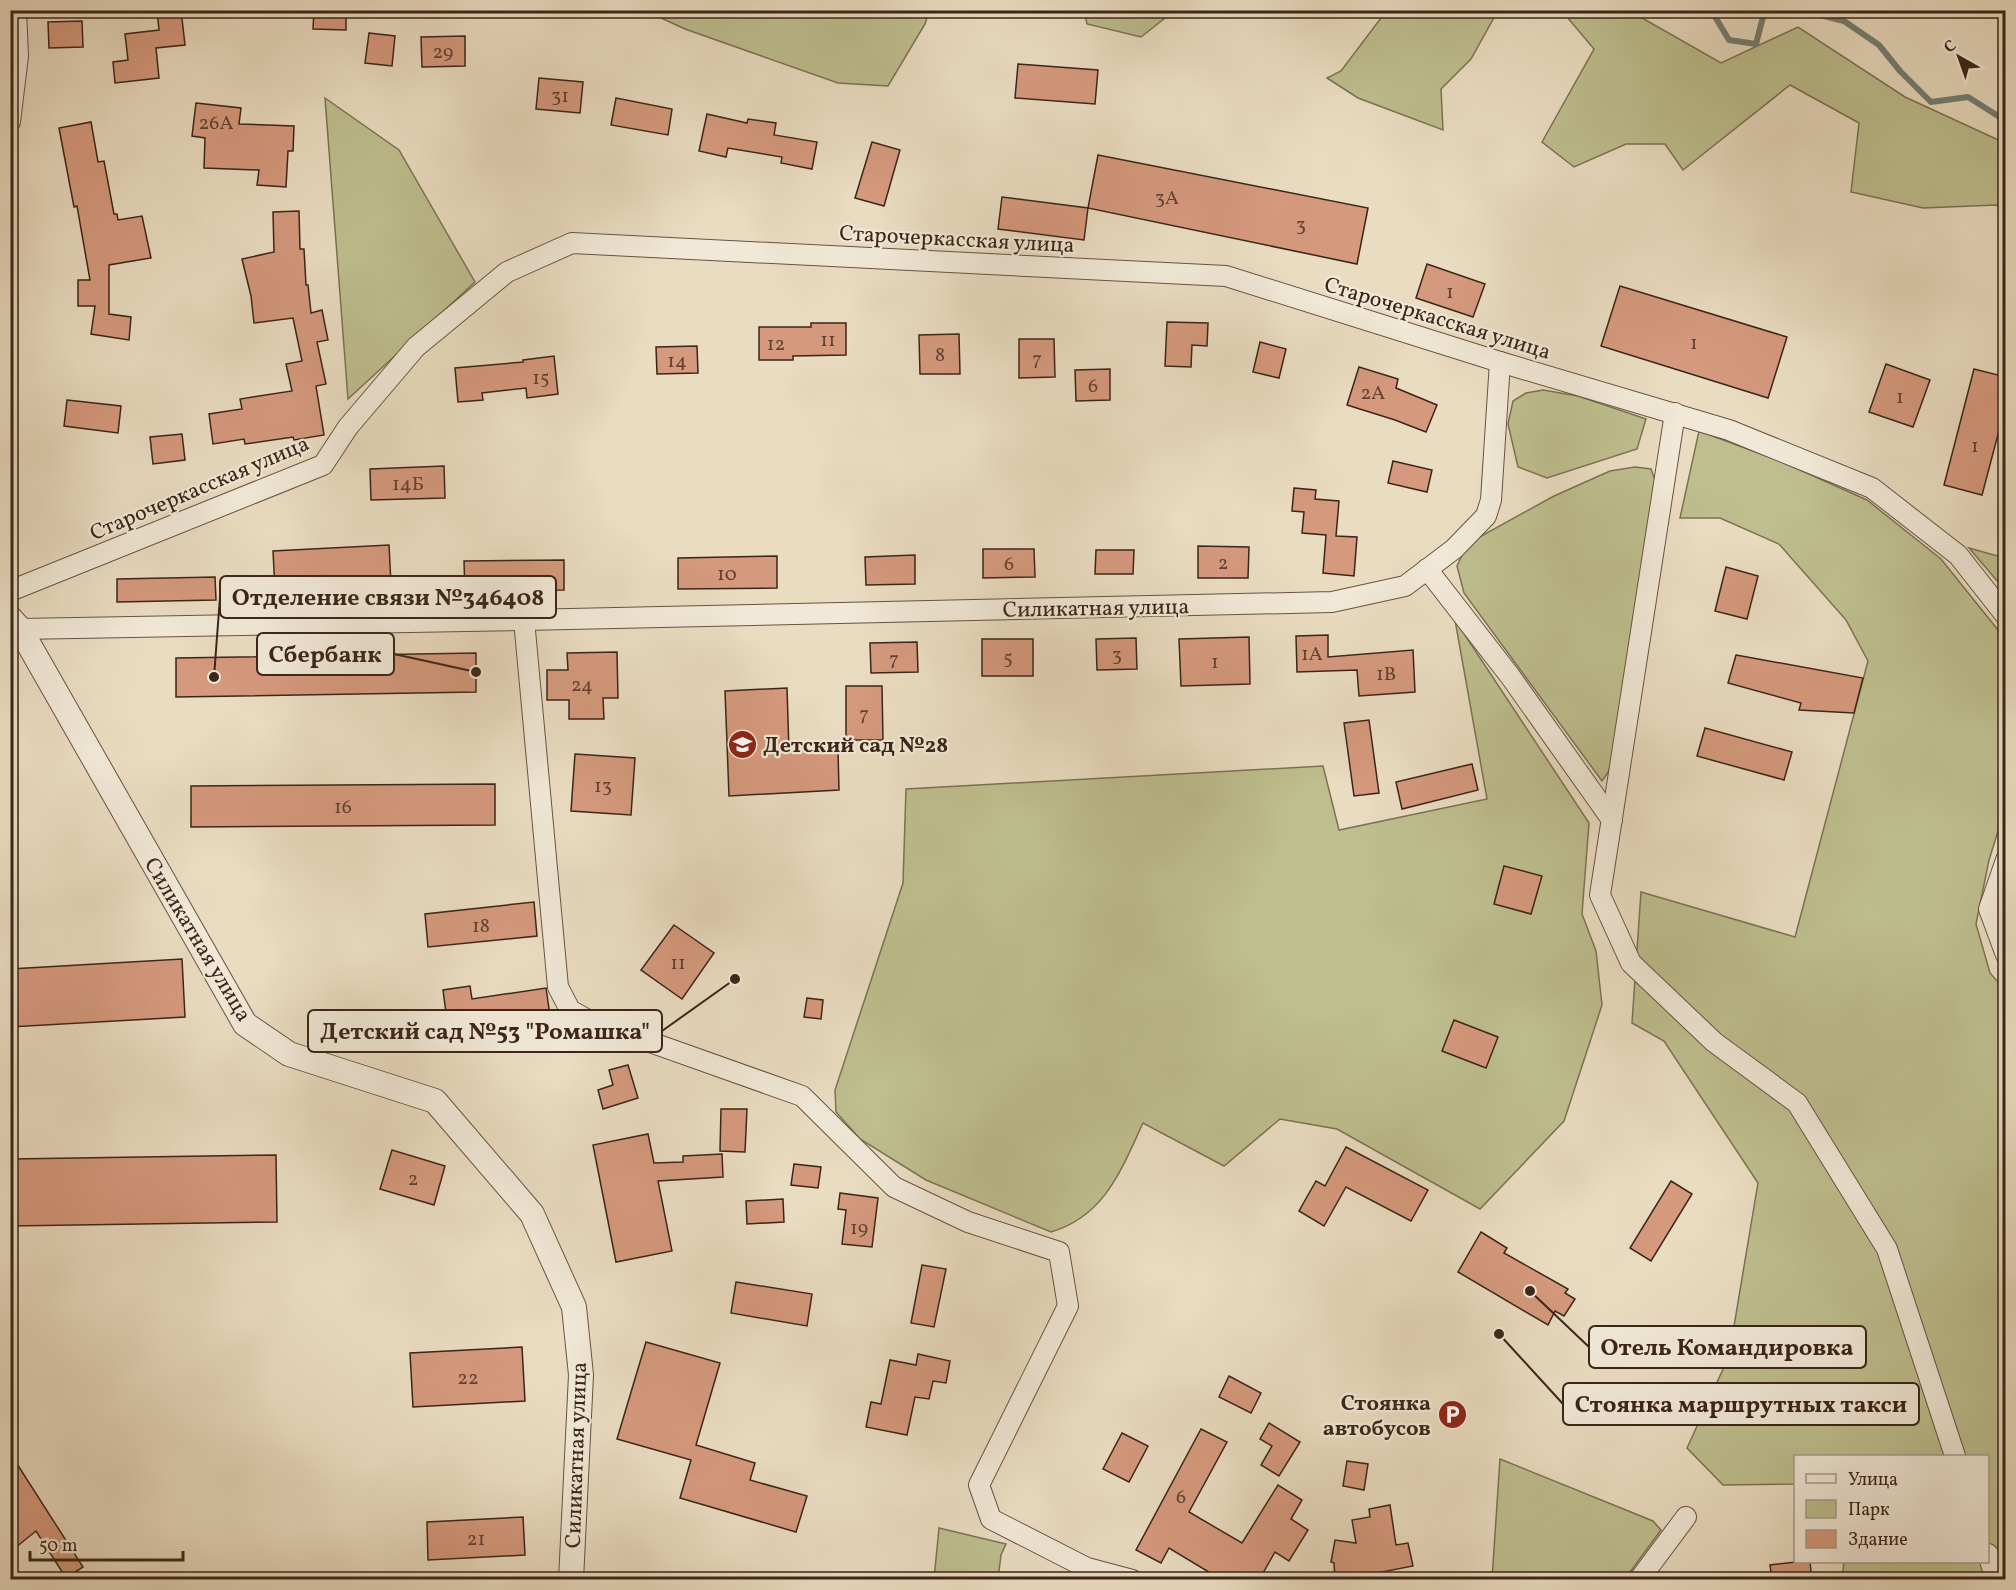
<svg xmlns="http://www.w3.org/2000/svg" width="2016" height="1590" font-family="Vollkorn,serif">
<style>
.green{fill:#bebe8e;stroke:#7c7253;stroke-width:1.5}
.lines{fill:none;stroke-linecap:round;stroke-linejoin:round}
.stream{stroke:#738074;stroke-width:6}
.building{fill:#d5997d;stroke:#3b2518;stroke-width:1.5}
.minor-casing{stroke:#675342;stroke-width:22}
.tertiary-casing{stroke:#675342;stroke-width:26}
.minor{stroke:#f1e8d7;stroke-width:20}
.tertiary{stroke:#f1e8d7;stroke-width:24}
.labels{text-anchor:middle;stroke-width:4.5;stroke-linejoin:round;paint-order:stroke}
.number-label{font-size:20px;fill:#624231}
.street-label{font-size:22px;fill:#3b2518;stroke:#f1e8d7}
.poi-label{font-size:22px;font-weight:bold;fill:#3b2518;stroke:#f1e8d7;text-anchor:start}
.leader{fill:none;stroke:#3b2518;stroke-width:2}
.callout-dot{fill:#3b2518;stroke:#f1e8d7;stroke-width:2}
.callout{fill:#f1e8d7;stroke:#3b2518;stroke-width:2}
.callout-label{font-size:24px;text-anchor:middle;font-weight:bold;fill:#3b2518}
</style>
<rect width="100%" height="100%" fill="#eadcc1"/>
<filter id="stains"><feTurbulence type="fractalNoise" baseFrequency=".00333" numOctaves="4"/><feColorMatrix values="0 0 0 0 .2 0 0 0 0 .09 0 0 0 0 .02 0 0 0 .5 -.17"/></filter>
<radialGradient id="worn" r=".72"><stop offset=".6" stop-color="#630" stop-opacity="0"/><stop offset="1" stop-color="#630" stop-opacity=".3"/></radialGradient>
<!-- green -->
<g class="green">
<polygon points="1387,10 1630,11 1721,63 1798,27 1905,97 2005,143 2005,207 1996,205 1923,208 1851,192 1859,123 1790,85 1683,170 1665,144 1626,144 1574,167 1542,142 1594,49 1562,11 1496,14 1471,59 1441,89 1443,130 1358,98 1327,78 1341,71"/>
<polygon points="646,11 929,11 925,24 888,86 838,83 685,29"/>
<polygon points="1084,11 1084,10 1174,11 1141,37 1087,24"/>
<polygon points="325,98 399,150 475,282 348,399"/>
<polygon points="1543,390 1578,396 1646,419 1637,449 1547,478 1518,467 1508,424 1513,401 1526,393"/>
<polygon points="1699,431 1780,461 1867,500 1941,559 2002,635 2005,643 2005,809 1989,860 1976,924 1990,973 2006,991 2005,1579 1842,1579 1844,1562 1988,1562 1988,1456 1796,1456 1795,1484 1723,1485 1687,1448 1729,1356 1758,1183 1664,1041 1632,1023 1641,892 1795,937 1868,661 1846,620 1779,544 1720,518 1680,518"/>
<polygon points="1635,467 1651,469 1656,483 1614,745 1609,771 1602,781 1464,593 1457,566 1463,553 1474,540 1554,496 1610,471"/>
<polygon points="1969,548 2005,558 2005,590"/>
<path d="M1455,620L1589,823L1582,914L1596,951L1602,1005L1564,1121L1480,1209L1337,1129L1280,1119L1224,1166L1143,1123C1121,1170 1105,1216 1051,1232L926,1180L860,1139L836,1112L835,1090L903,883L906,789L1323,766L1339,830L1487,799Z"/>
<polygon points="1500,1459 1653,1521 1661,1530 1625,1579 1492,1579"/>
<polygon points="939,1528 1006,1544 1001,1555 998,1579 934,1579"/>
</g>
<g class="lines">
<!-- stream -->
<g class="stream">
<polyline points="1711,10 1729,40 1756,44 1764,13 1767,10"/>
<polyline points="1800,10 1844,21 1879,45 1900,71 1931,102 1968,97 2006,121"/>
</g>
</g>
<!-- building -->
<g class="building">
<polygon points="157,10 181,10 185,45 156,48 159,78 115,83 113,62 128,60 125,34 159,30"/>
<polygon points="314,10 346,10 346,30 313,29"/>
<polygon points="82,21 83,47 49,48 48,22"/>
<polygon points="369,33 395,36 392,66 365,63"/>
<polygon points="465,36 465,66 422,67 421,37"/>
<polygon points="1018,64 1098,70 1095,104 1015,98"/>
<polygon points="539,78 583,82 580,113 536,109"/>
<polygon points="616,98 672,109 668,135 611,125"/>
<polygon points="196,103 241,108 239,124 294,126 293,151 288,151 286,187 257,185 259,170 204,168 205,138 192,136"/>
<polygon points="707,114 747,123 748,119 776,123 774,135 817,142 812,169 781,163 782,157 728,148 726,157 699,151"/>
<polygon points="91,122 98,162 104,161 114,214 117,214 118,220 142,216 151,258 109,265 109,314 131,317 129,340 91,334 95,306 78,306 78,280 90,280 77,206 74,207 59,128"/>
<polygon points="872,142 900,150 884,206 855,198"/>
<polygon points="1098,155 1368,208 1357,264 1088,208"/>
<polygon points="1002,197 1088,208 1084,240 998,229"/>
<polygon points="299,211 300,249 304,249 306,285 308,285 311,313 322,310 328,340 317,342 326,384 316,386 324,435 294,440 293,437 245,444 244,439 213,444 209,414 242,409 240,399 292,391 286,364 302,361 293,318 254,323 251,296 242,259 274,252 273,212"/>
<polygon points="1427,264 1485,284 1473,317 1416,298"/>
<polygon points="1620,286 1787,337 1768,398 1601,346"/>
<polygon points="1167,322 1208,323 1207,346 1192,345 1191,367 1165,366"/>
<polygon points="811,323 846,323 846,355 793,356 793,360 759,360 759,327 811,327"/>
<polygon points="959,334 960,374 920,374 919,335"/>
<polygon points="1019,339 1054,339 1055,377 1019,378"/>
<polygon points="1260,342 1286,349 1279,378 1253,372"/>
<polygon points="697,346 698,373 657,374 656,347"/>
<polygon points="554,356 558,394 527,398 526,388 482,393 483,400 458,402 455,368 523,362 523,360"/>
<polygon points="1886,364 1930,380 1913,427 1869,412"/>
<polygon points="1359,367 1398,379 1396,388 1437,405 1426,432 1395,420 1347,405"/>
<polygon points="1110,369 1110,400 1076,401 1075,370"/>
<polygon points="1974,369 2006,377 2006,404 1982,495 1944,485"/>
<polygon points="67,400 121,406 118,433 64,426"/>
<polygon points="182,434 185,460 153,464 150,437"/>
<polygon points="1393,461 1432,470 1427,492 1388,483"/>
<polygon points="444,466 445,498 371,500 370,469"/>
<polygon points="1294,488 1316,490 1315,499 1339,501 1336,536 1357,537 1354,576 1323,573 1326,535 1302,533 1304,512 1292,511"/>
<polygon points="389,545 391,584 275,590 273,551"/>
<polygon points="1198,546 1249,547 1248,578 1198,578"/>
<polygon points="983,549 1034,549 1035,577 983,578"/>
<polygon points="1096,550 1134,550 1133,574 1095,574"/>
<polygon points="915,555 915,584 866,585 865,557"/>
<polygon points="777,556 777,588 678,589 678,558"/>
<polygon points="564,560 564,590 465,591 464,561"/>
<polygon points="1726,567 1758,576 1747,619 1715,611"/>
<polygon points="215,577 216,600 117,602 117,579"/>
<polygon points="1328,635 1328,657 1413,650 1415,692 1359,696 1357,670 1297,672 1296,636"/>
<polygon points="1249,637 1250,684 1181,686 1179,639"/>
<polygon points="1136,638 1137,669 1097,670 1096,639"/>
<rect x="982" y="639" width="51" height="37"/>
<polygon points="917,642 918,672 871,673 870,643"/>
<polygon points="617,652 618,698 603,698 604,719 569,719 569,700 547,700 547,670 568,670 567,653"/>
<polygon points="476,653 476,692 176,697 176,658"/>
<polygon points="1736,655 1863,678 1854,713 1799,710 1801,703 1728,683"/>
<polygon points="846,686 882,686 883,740 846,740"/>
<polygon points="787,688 789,751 838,750 839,790 729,796 725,691"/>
<polygon points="1369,720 1379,793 1354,796 1344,723"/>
<polygon points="1705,728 1792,752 1784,780 1697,756"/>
<polygon points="575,754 635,758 631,815 571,811"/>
<polygon points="1472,764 1478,790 1402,809 1396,782"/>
<polygon points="495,784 495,825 191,827 191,786"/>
<polygon points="1504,866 1542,876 1531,914 1494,904"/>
<polygon points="534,902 537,936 428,947 425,914"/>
<polygon points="674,925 714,953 682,999 641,970"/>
<polygon points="182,959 185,1017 10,1027 10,969"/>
<polygon points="470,986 472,999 546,988 551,1022 449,1036 443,990"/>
<polygon points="807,998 823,1000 821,1019 804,1017"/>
<polygon points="1454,1020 1498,1037 1486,1068 1442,1051"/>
<polygon points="628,1065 638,1098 603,1109 598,1090 613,1085 609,1070"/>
<polygon points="721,1109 747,1109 745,1152 720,1151"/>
<polygon points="648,1134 654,1163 683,1162 683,1156 722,1154 723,1177 658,1181 672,1251 616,1262 593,1145"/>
<polygon points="1346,1147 1428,1190 1411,1221 1346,1187 1324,1226 1299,1211 1316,1181 1325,1186"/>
<polygon points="392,1150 445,1166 434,1205 380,1189"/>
<polygon points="276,1155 277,1222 10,1226 10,1159"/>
<polygon points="794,1164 821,1167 818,1188 791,1185"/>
<polygon points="1671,1181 1692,1194 1651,1261 1630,1248"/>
<polygon points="840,1193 878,1198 872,1247 842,1244 846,1210 838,1209"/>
<polygon points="783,1199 784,1222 747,1224 746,1201"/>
<polygon points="1481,1232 1507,1248 1504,1253 1568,1289 1565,1293 1575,1299 1564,1316 1555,1311 1548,1325 1458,1272"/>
<polygon points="922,1265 946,1269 934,1327 911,1323"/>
<polygon points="736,1282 812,1294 807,1326 731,1313"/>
<polygon points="646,1342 720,1363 696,1445 755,1463 750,1480 807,1496 796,1532 680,1498 691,1460 617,1439"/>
<polygon points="522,1347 525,1401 413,1407 410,1353"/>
<polygon points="918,1354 950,1361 946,1383 933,1381 929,1399 915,1397 907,1435 866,1427 871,1402 881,1404 890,1360 916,1365"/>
<polygon points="1229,1376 1261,1393 1251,1413 1219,1397"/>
<polygon points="1269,1423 1300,1442 1279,1476 1261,1465 1272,1446 1260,1439"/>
<polygon points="1201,1429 1227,1442 1189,1512 1242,1543 1278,1485 1302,1500 1291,1519 1308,1530 1289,1561 1275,1552 1259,1580 1222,1580 1169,1548 1161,1563 1136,1550"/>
<polygon points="1122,1433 1148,1446 1129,1482 1103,1469"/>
<polygon points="10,1453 83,1567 66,1578 36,1531 10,1552"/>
<polygon points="1347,1461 1368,1464 1364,1490 1343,1486"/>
<polygon points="1390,1505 1396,1545 1408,1543 1413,1566 1361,1576 1362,1580 1335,1580 1334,1563 1331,1562 1335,1540 1356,1543 1352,1520 1370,1517 1369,1509"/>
<polygon points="523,1517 525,1555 428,1560 427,1522"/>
<polygon points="1796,1562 1810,1562 1812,1580 1772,1580 1770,1565"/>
</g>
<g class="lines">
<defs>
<g id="minor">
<polyline points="10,122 18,56 16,10"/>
<polyline points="1675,413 1600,895 1631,963 1714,1042 1797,1103 1887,1249 1955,1456"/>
<polyline points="1427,569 1510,676 1612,820"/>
<polyline points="10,591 323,465 348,427 416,347 507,272 572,243 1226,276 1500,362 1729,430 1872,488 1958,555 2006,616"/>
<polyline points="524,620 558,987 570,1010 588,1020 802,1096 894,1187 968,1222 1059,1252 1068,1306 979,1485 991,1519 1087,1568 1132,1580"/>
<polyline points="20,629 524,620 1332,602 1405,586 1454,549 1486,516 1491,500 1500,362"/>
<polyline points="2006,860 1989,909 2006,955"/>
<polyline points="1988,1554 1996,1580"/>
<polyline points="1639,1580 1686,1517"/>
</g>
<polyline id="tertiary" points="10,618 20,629 245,1024 289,1054 435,1101 532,1214 574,1307 581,1375 571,1580"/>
</defs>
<!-- minor casing -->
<use href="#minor" class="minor-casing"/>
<!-- tertiary casing -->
<use href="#tertiary" class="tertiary-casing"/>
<!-- minor -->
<use href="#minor" class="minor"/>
<!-- tertiary -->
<use href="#tertiary" class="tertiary"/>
</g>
<!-- icons -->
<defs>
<symbol id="school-disc" viewBox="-11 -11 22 22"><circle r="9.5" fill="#8f2418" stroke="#f1e8d7"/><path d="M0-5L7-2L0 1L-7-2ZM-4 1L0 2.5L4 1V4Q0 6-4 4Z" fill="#fff"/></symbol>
<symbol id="parking-disc" viewBox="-11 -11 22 22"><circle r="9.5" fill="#8f2418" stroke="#f1e8d7"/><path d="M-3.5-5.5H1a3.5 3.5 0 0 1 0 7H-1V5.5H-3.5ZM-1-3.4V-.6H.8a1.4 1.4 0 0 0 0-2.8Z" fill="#fff"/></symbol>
</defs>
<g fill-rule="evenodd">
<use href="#school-disc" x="726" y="728" width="33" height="33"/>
<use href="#parking-disc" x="1436" y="1398" width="33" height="33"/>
</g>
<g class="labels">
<!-- number labels -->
<g class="number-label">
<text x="443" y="58">29</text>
<text x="560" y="102">31</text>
<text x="216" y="129">26А</text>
<text x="1167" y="204">3А</text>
<text x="1301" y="231">3</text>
<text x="1450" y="298">1</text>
<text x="828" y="346">11</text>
<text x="1694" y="349">1</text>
<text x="776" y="350">12</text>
<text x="940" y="361">8</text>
<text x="1037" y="365">7</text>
<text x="677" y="367">14</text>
<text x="541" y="384">15</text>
<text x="1093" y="392">6</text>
<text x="1373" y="399">2А</text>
<text x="1900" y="403">1</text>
<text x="1975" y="452">1</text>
<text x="408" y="490">14Б</text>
<text x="1223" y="569">2</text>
<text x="1009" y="570">6</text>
<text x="727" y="580">10</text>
<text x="1312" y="660">1А</text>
<text x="1117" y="661">3</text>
<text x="1008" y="664">5</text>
<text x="894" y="665">7</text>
<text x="1215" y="668">1</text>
<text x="1386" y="680">1В</text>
<text x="582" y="691">24</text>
<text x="864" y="720">7</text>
<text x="603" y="792">13</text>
<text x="343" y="813">16</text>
<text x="481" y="932">18</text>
<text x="678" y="969">11</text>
<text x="413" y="1185">2</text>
<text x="859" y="1234">19</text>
<text x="468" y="1384">22</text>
<text x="1181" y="1503">6</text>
<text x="476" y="1545">21</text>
</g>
<!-- street labels -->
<g class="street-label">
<text transform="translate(957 238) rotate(3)" y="8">Старочеркасская улица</text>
<text transform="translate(1438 317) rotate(17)" y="8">Старочеркасская улица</text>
<text transform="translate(199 487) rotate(-23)" y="8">Старочеркасская улица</text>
<text transform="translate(1096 607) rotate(-1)" y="8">Силикатная улица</text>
<text transform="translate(199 939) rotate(59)" y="8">Силикатная улица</text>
<text transform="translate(575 1455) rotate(-88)" y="8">Силикатная улица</text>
</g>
<!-- poi labels -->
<g class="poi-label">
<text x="763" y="752">Детский сад №28</text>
<text x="1431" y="1410" text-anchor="end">Стоянка<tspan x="1431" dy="25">автобусов</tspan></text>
</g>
</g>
<!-- callouts -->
<path class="leader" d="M214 677L220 597M476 672L394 654M735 979L662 1031M1530 1291L1589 1347M1499 1334L1563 1404"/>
<g class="callout-dot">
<circle cx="214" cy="677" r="6"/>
<circle cx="476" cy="672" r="6"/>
<circle cx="735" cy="979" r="6"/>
<circle cx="1530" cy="1291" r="6"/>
<circle cx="1499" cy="1334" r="6"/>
</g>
<g class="callout">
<rect x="220" y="576" width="336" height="42" rx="6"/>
<rect x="257" y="633" width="137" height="42" rx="6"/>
<rect x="308" y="1010" width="354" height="42" rx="6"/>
<rect x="1589" y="1326" width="277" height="42" rx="6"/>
<rect x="1563" y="1383" width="356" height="42" rx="6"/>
</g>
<g class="callout-label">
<text x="388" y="605">Отделение связи №346408</text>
<text x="325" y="662">Сбербанк</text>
<text x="485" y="1039">Детский сад №53 "Ромашка"</text>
<text x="1727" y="1355">Отель Командировка</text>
<text x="1741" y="1412">Стоянка маршрутных такси</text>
</g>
<!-- margin -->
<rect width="2016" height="1590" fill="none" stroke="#eadcc1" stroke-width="36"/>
<rect x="12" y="12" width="1992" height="1566" fill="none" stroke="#3b2518" stroke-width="3"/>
<rect x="18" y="18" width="1980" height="1554" fill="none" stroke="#3b2518" stroke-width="1.5"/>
<!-- legend -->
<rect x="1794" y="1455" width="195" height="108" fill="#f1e8d7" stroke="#a89a8b" stroke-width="1.5"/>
<rect x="1806" y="1474" width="30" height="9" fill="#f1e8d7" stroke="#a89a8b" stroke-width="1.5"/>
<text x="1848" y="1485" font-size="18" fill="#3b2518">Улица</text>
<rect x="1806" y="1500" width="30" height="18" fill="#bebe8e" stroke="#a89a8b" stroke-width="1.5"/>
<text x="1848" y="1515" font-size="18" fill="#3b2518">Парк</text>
<rect x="1806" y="1530" width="30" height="18" fill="#d5997d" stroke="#a89a8b" stroke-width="1.5"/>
<text x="1848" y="1545" font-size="18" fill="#3b2518">Здание</text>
<!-- north arrow -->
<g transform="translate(1959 57) rotate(320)" stroke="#f1e8d7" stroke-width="4.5" paint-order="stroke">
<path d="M0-4.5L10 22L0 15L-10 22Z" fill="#3b2518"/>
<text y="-9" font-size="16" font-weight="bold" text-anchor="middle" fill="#3b2518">С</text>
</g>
<!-- scale -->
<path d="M30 1551v9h153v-9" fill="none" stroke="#3b2518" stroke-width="3"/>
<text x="39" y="1551" font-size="18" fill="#3b2518" stroke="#f1e8d7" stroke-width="4.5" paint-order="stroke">50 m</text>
<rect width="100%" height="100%" filter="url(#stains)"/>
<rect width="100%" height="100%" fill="url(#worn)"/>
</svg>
